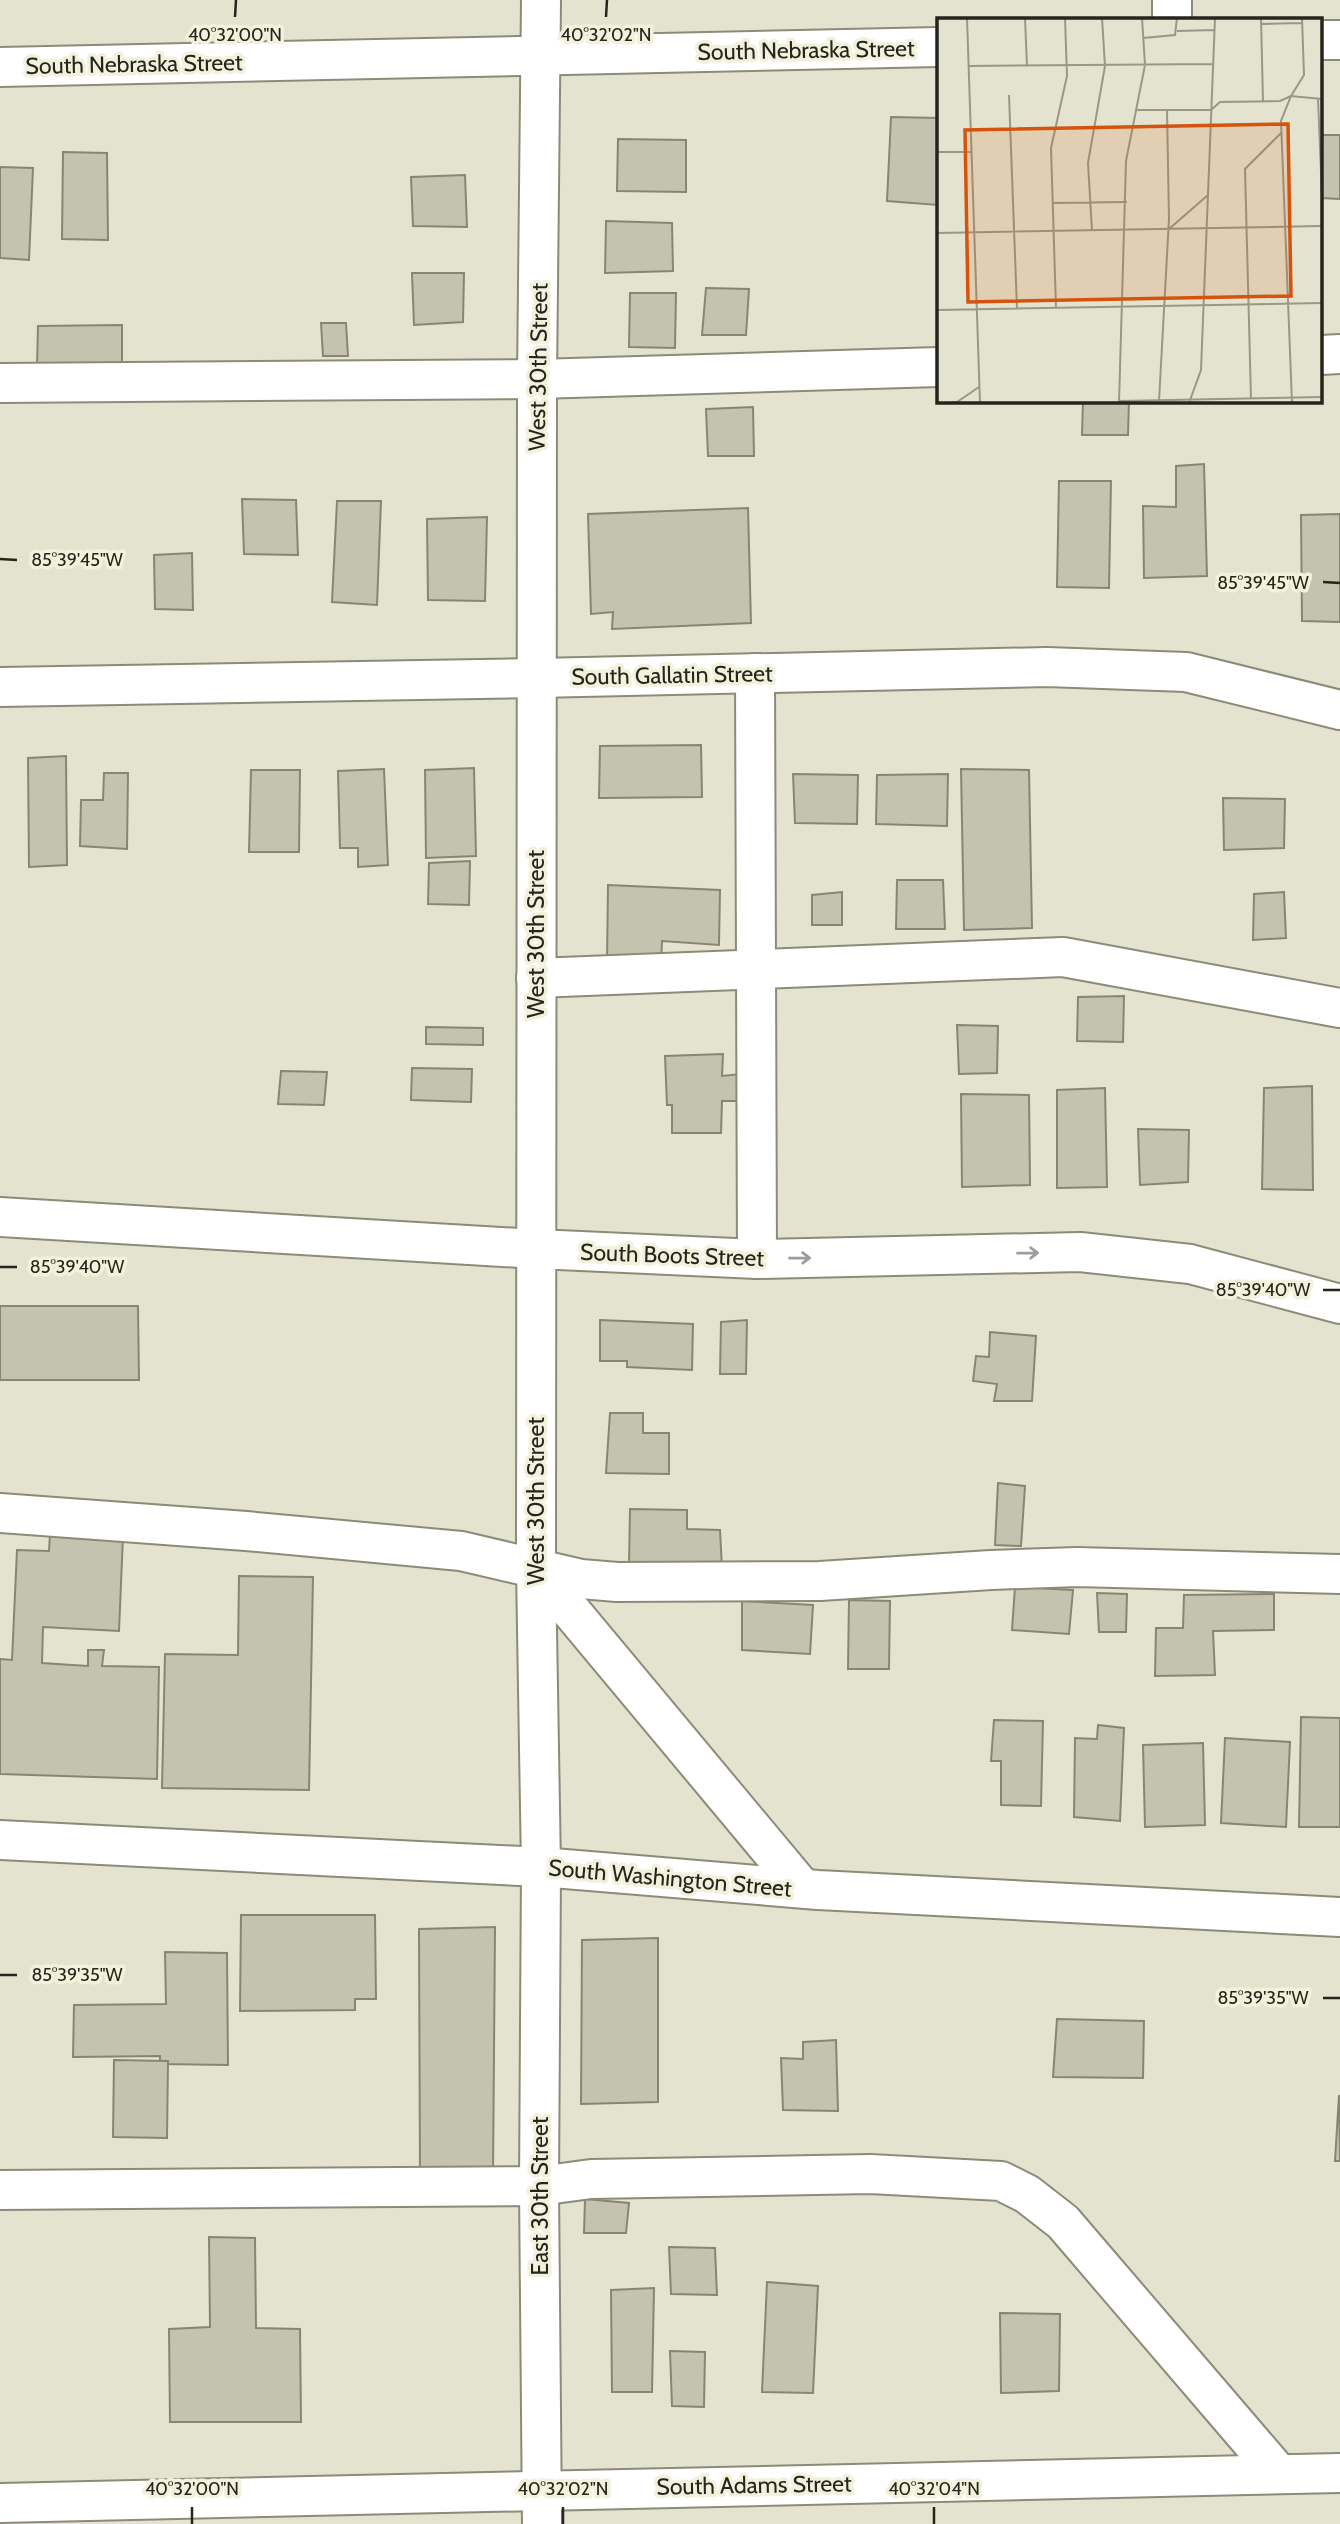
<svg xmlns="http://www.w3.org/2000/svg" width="1340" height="2524" font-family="Cabin,sans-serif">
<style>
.building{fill:#c4c3af;stroke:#878673;stroke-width:2}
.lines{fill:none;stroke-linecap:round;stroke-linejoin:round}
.minor-casing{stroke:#8c8b78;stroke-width:42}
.major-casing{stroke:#8c8b78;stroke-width:42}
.minor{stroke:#fff;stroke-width:38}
.major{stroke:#fff;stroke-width:38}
.oneway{stroke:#9d9d99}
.ticks{fill:none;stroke:#25251d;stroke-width:2.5}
.labels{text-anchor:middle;stroke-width:7;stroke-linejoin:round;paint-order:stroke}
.street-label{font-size:23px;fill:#25251d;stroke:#f2f1dc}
.inset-road{fill:none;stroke:#989788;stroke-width:2}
.view{fill:#d4540e;fill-opacity:0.15;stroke:#d4540e;stroke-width:3.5}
.inset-edge{fill:none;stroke:#25251d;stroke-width:3.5}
.ticks-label{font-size:18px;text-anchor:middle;fill:#25251d;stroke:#f2f1dc;stroke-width:7;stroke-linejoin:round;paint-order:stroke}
</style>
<rect width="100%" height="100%" fill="#e4e3cf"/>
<!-- building -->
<g class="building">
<polygon points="891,117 939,118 938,205 887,201"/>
<polygon points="1321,135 1340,135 1340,199 1321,198"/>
<polygon points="618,139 686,140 686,192 617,191"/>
<polygon points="63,152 107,153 108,240 62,239"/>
<polygon points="0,167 33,168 29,260 0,258"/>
<polygon points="465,175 467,227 413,226 411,177"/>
<polygon points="606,221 672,223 673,271 605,273"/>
<polygon points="412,273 464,273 463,322 414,325"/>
<polygon points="706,288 749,289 746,335 702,335"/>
<polygon points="630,293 676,293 675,348 629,347"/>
<polygon points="321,323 346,323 348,356 323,356"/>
<polygon points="122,325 122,368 37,367 38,326"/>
<polygon points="1083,401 1129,401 1128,435 1082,435"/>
<polygon points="753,407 754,456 708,456 706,409"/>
<polygon points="1204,464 1207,576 1144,578 1143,506 1176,507 1176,466"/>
<polygon points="1059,481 1111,481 1109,588 1057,587"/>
<polygon points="242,499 296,500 298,555 244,554"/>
<polygon points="337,501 381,501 377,605 332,602"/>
<polygon points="748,508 751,623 612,629 613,612 591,614 588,514"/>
<polygon points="1340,514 1340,622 1302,621 1301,515"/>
<polygon points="487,517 485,601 428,600 427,519"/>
<polygon points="192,553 193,610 155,609 154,555"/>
<polygon points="701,745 702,797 599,798 600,746"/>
<polygon points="66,756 67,865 29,867 28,758"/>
<polygon points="474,768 476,856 426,858 425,770"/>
<polygon points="384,769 388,865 358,867 358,848 340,848 338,771"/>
<polygon points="961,769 1029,770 1032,928 964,930"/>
<polygon points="251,770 300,770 299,852 249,852"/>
<polygon points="104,773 128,773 127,849 80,846 81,800 103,800"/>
<polygon points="793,774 858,775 857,824 795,823"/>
<polygon points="948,774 947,826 876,824 877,775"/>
<polygon points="1223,798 1285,799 1284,848 1224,850"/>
<polygon points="470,861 469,905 428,904 429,863"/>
<polygon points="897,880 943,880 945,929 896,929"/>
<polygon points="608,885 720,890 719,945 662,941 661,963 607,962"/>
<polygon points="842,892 842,925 812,925 812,895"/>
<polygon points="1284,892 1286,938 1253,940 1254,894"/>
<polygon points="1124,996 1123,1042 1077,1041 1078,997"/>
<polygon points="957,1025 998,1026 997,1073 959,1074"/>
<polygon points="426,1027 483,1028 483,1045 426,1044"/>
<polygon points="723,1054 722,1076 741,1074 743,1101 722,1101 721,1133 672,1133 672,1105 667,1105 665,1056"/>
<polygon points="412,1068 472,1069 471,1102 411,1100"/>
<polygon points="281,1071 327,1072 324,1105 278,1104"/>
<polygon points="1312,1086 1313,1190 1262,1189 1264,1088"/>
<polygon points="1105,1088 1107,1187 1057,1188 1057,1090"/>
<polygon points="961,1094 1029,1095 1030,1185 962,1187"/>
<polygon points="1138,1129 1189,1130 1188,1182 1140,1185"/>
<polygon points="0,1306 138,1306 139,1380 0,1380"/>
<polygon points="600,1320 693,1324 692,1370 627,1367 627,1361 600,1361"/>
<polygon points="747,1320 746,1374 720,1374 721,1322"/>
<polygon points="990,1332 1036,1336 1032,1401 994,1401 997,1384 973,1381 976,1356 989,1357"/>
<polygon points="610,1413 643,1413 643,1433 669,1433 669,1474 606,1473"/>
<polygon points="998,1483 1025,1486 1021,1546 995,1545"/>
<polygon points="630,1509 687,1510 687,1529 720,1530 722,1568 629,1566"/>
<polygon points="50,1534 123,1536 119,1631 43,1627 42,1663 88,1666 88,1650 104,1650 102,1666 159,1667 157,1779 0,1774 0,1659 12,1660 17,1550 49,1551"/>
<polygon points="239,1576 313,1577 309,1790 162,1788 165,1654 238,1655"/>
<polygon points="1015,1587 1073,1590 1069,1634 1012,1630"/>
<polygon points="1097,1593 1127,1594 1126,1632 1099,1632"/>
<polygon points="1274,1594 1274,1630 1213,1631 1215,1675 1155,1676 1156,1628 1183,1628 1184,1595"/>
<polygon points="849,1600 890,1601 889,1669 848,1669"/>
<polygon points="742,1601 813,1605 810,1654 742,1650"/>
<polygon points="1301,1717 1340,1718 1340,1827 1299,1827"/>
<polygon points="994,1720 1043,1721 1041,1806 1001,1805 1001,1761 991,1761"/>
<polygon points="1098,1725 1124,1728 1120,1821 1074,1817 1075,1738 1097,1739"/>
<polygon points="1225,1738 1290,1742 1286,1827 1221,1823"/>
<polygon points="1203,1743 1205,1825 1145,1827 1143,1745"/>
<polygon points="241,1915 375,1915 376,1999 355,1999 355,2010 240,2011"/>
<polygon points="495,1927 493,2176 420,2175 419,1929"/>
<polygon points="658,1938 658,2102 581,2104 582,1940"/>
<polygon points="165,1952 227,1953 228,2065 160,2064 160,2056 73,2057 74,2005 166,2004"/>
<polygon points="1057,2019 1144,2021 1143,2078 1053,2077"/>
<polygon points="836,2040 838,2111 783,2110 781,2058 803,2059 803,2042"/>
<polygon points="114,2060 168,2061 167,2138 113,2137"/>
<polygon points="1339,2095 1340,2161 1335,2161"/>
<polygon points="585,2199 629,2203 626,2233 584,2233"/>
<polygon points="209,2237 255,2238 256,2328 300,2329 301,2422 170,2422 169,2329 210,2327"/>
<polygon points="669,2247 715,2248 717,2295 671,2294"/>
<polygon points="767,2282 818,2286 813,2393 762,2392"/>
<polygon points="654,2288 652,2392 612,2392 611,2290"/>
<polygon points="1000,2313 1060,2314 1059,2391 1001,2393"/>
<polygon points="670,2351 705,2352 704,2407 672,2406"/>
</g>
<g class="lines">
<defs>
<g id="minor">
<polyline points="541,0 537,379 536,1569 541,1867 539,2186 542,2524"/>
<polyline points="1172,19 1172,0"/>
<polyline points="1321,40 1340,40"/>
<polyline points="0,67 939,47"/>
<polyline points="1321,355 1340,354"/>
<polyline points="0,383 537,379 939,367"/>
<polyline points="755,673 757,1259"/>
<polyline points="0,687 537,678 1047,667 1186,672 1340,710"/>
<polyline points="536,978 1063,957 1340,1008"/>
<polyline points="0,1217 536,1249 757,1259 1080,1252 1190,1264 1340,1304"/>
<polyline points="0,1513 246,1531 461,1551 581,1579 617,1582 820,1581 991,1570 1077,1567 1340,1574"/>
<polyline points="536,1569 802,1888"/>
<polyline points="0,2190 539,2186 591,2179 870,2174 1001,2181 1027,2194 1063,2222 1279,2474"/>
<polyline points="0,2503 1340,2473"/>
</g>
<polyline id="major" points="0,1840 541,1867 818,1890 1340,1917"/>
</defs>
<!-- minor casing -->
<use href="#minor" class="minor-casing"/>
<!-- major casing -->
<use href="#major" class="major-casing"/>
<!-- minor -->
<use href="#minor" class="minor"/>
<!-- major -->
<use href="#major" class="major"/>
</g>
<!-- one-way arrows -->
<defs><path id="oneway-shaft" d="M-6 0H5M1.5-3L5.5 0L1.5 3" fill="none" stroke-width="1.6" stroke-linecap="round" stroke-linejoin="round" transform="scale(1.75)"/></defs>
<g class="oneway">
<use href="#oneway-shaft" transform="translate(1028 1253) rotate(-1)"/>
<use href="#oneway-shaft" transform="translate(800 1258) rotate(-1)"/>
</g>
<!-- ticks -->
<path class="ticks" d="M235,17L236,0M606,17L607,0M0,559L17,560M1323,582L1340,583M0,1267H17M1323,1290H1340M0,1975H17M1323,1998H1340M192,2524V2507M563,2524V2507M934,2524V2507"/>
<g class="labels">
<!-- street labels -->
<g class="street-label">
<text transform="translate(806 50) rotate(-1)" y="8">South Nebraska Street</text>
<text transform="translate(134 64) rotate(-1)" y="8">South Nebraska Street</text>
<text transform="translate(538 367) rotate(-89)" y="8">West 30th Street</text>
<text transform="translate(672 675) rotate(-1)" y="8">South Gallatin Street</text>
<text transform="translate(536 934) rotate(-90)" y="8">West 30th Street</text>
<text transform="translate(672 1255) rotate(2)" y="8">South Boots Street</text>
<text transform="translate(536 1501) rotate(-90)" y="8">West 30th Street</text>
<text transform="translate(670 1878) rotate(5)" y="8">South Washington Street</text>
<text transform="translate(540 2196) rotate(-90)" y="8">East 30th Street</text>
<text transform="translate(754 2485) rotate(-1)" y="8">South Adams Street</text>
</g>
</g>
<!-- overview -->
<g transform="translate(937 18)">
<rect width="385" height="385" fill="#e4e3cf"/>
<path class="inset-road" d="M30,0L43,385M88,0L90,48M324,0L326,84M324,6L365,5M240,13L278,12M206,20L238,17L240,0M31,48L276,46M72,77L80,291M381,81L385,178M199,92H274M274,92L283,84L343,83L354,78L367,57L365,0M0,134H34M115,185L190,184M232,211L271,177M155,213L151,145L168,48L165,0M0,215L385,208M119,290L114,130L130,58L128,0M0,292L385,285M0,334V385M314,381L308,151L345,114M182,383L385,379M222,383L232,201L230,92M11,385L20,384L42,369M182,385L189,143L208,47L205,0M252,385L264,352L278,0M355,385L344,103L354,78L385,81"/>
<path class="view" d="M351,106L354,278L31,284L28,112Z"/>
<rect width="385" height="385" class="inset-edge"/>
</g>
<g class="ticks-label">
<text x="235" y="41">40°32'00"N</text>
<text x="606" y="41">40°32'02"N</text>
<text x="77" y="566">85°39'45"W</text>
<text x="1263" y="589">85°39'45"W</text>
<text x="77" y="1273">85°39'40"W</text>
<text x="1263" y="1296">85°39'40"W</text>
<text x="77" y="1981">85°39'35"W</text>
<text x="1263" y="2004">85°39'35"W</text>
<text x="192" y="2495">40°32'00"N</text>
<text x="563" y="2495">40°32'02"N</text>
<text x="934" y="2495">40°32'04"N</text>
</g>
</svg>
